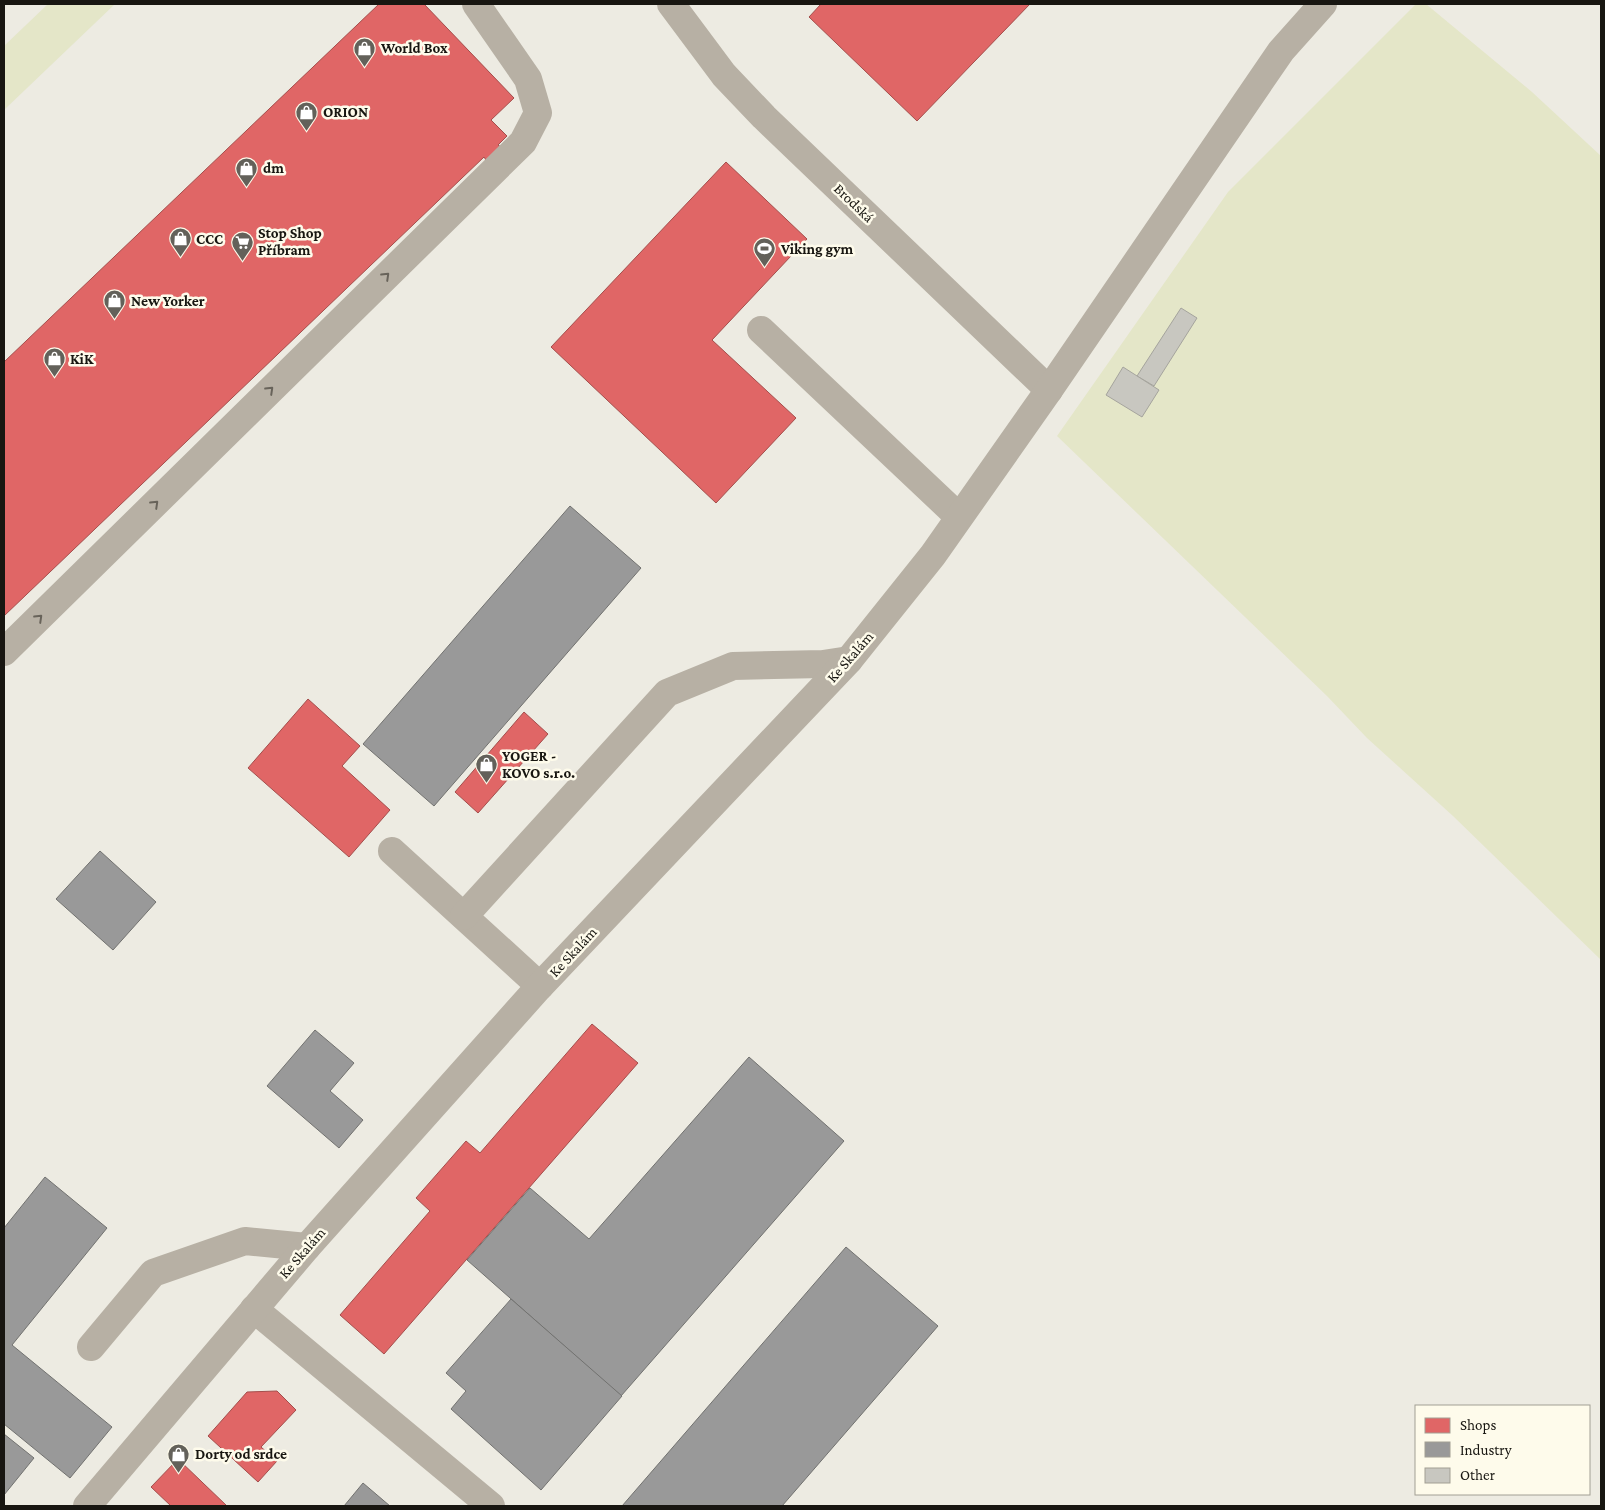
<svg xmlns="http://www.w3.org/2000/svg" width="1605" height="1510" font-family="'Crimson Pro',serif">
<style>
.green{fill:#e4e6c8}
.shops{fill:#e06666;stroke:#a44e4c}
.industry{fill:#999;stroke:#727270}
.building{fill:#c8c7c0;stroke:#a5a49d}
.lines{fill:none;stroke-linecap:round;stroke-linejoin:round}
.minor{stroke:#b7b0a4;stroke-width:28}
.oneway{stroke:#68635a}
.labels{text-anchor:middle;stroke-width:5;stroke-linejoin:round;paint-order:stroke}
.poi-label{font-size:15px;font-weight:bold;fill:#181611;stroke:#fefbeb;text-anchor:start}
.street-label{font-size:15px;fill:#181611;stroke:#fefbeb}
</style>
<rect width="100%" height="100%" fill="#edebe2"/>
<!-- green -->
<g class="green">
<polygon points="48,4 115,4 4,110 4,46"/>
<polygon points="1416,4 1426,4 1532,92 1601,156 1601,960 1453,816 1367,738 1327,696 1057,436 1228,192"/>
</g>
<!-- shops -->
<g class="shops">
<polygon points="379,4 424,4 514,98 491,120 507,136 498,145 501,147 486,160 484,157 4,616 4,362"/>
<polygon points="821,4 1030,4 917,121 809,17"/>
<polygon points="726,162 807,239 712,340 796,418 716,503 551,347"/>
<polygon points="308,699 360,746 342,766 390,810 349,857 248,768"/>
<polygon points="524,712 548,734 478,813 455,792"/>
<polygon points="592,1024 638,1063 384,1354 340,1315 430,1211 416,1198 466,1141 480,1153"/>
<polygon points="277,1391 296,1410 261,1447 277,1461 258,1482 208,1436 247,1392"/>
<polygon points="178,1459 227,1506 171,1506 151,1487"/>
</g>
<!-- industry -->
<g class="industry">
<polygon points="570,506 641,568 434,806 363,744"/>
<polygon points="100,851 156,902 113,950 56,899"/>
<polygon points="315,1030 354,1063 330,1091 363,1120 339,1148 267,1086"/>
<polygon points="749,1057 844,1141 621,1396 467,1260 530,1188 589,1239"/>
<polygon points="45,1177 107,1228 12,1345 112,1427 70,1478 4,1424 4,1228"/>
<polygon points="846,1247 938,1326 782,1506 622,1506"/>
<polygon points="511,1299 622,1396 541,1490 451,1409 466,1391 446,1373"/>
<polygon points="4,1434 34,1458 4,1495"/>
<polygon points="363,1483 390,1506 344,1506"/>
</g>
<!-- building -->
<g class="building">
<polygon points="1181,308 1197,318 1154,386 1137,376"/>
<polygon points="1123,367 1159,390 1142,417 1106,395"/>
</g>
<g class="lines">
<!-- minor -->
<g class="minor">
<polyline points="671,4 724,75 764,117 1049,390"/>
<polyline points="761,330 959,517"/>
<polyline points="4,652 523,142 538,113 528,79 476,4"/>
<polyline points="392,851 540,986"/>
<polyline points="464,916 667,693 733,666 823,664 849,660"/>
<polyline points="254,1309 491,1506"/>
<polyline points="91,1347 153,1273 245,1241 307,1247"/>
<polyline points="87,1506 307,1247 540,986 849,660 933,555 1049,390 1281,51 1323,4"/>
</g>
</g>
<!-- one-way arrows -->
<defs><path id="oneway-chevron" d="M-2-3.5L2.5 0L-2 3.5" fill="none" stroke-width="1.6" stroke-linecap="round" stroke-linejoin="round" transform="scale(1.25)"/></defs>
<g class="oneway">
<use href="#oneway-chevron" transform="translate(386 276) rotate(-44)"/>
<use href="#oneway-chevron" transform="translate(270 390) rotate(-44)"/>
<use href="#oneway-chevron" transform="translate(155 504) rotate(-44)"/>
<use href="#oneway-chevron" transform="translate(39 618) rotate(-44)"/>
</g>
<!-- icons -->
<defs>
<symbol id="shop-pin" viewBox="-11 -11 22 30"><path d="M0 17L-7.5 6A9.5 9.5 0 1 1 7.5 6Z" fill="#63615a" stroke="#fefbeb"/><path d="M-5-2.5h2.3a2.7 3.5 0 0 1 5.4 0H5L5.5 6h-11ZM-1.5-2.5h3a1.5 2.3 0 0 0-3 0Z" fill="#fff"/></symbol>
<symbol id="supermarket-pin" viewBox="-11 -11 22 30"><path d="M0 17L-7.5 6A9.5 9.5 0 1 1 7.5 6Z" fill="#63615a" stroke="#fefbeb"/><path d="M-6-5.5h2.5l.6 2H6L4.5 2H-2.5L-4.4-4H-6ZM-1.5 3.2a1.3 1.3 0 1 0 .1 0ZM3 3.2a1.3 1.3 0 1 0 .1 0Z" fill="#fff"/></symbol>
<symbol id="stadium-pin" viewBox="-11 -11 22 30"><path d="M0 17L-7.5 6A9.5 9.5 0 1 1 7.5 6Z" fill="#63615a" stroke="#fefbeb"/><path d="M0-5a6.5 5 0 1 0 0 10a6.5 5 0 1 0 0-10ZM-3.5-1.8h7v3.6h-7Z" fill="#fff"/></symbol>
</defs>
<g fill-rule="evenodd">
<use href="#shop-pin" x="352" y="36" width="25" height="34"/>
<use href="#shop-pin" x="294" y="100" width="25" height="34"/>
<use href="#shop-pin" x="234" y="156" width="25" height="34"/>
<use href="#shop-pin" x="168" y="226" width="25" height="34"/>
<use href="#supermarket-pin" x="230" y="230" width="25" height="34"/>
<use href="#stadium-pin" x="752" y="236" width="25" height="34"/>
<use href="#shop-pin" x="102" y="288" width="25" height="34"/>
<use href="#shop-pin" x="42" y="346" width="25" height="34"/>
<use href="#shop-pin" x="474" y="752" width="25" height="34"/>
<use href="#shop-pin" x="166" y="1442" width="25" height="34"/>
</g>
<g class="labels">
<!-- poi labels -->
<g class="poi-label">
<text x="381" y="53">World Box</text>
<text x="323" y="117">ORION</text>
<text x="263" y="173">dm</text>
<text x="258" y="238">Stop Shop<tspan x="258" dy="17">Příbram</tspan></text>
<text x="196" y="244">CCC</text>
<text x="781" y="254">Viking gym</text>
<text x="131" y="306">New Yorker</text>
<text x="70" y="364">KiK</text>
<text x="502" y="761">YOGER -<tspan x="502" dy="17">KOVO s.r.o.</tspan></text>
<text x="195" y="1459">Dorty od srdce</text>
</g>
<!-- street labels -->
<g class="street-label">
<text transform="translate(854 203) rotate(44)" y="5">Brodská</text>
<text transform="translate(850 657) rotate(-49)" y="5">Ke Skalám</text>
<text transform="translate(573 952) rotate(-47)" y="5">Ke Skalám</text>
<text transform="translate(302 1253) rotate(-49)" y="5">Ke Skalám</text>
</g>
</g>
<!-- border -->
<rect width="1605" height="1510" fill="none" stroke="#181611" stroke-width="10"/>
<!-- legend -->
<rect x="1415" y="1405" width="175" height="90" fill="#fefbeb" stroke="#a29f94"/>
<rect x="1425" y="1418" width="25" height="15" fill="#e06666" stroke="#a29f94"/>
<text x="1460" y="1430" font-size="15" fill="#181611">Shops</text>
<rect x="1425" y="1442" width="25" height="15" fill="#999999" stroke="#a29f94"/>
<text x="1460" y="1455" font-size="15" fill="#181611">Industry</text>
<rect x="1425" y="1468" width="25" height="15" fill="#c8c7c0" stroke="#a29f94"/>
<text x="1460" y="1480" font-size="15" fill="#181611">Other</text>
</svg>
